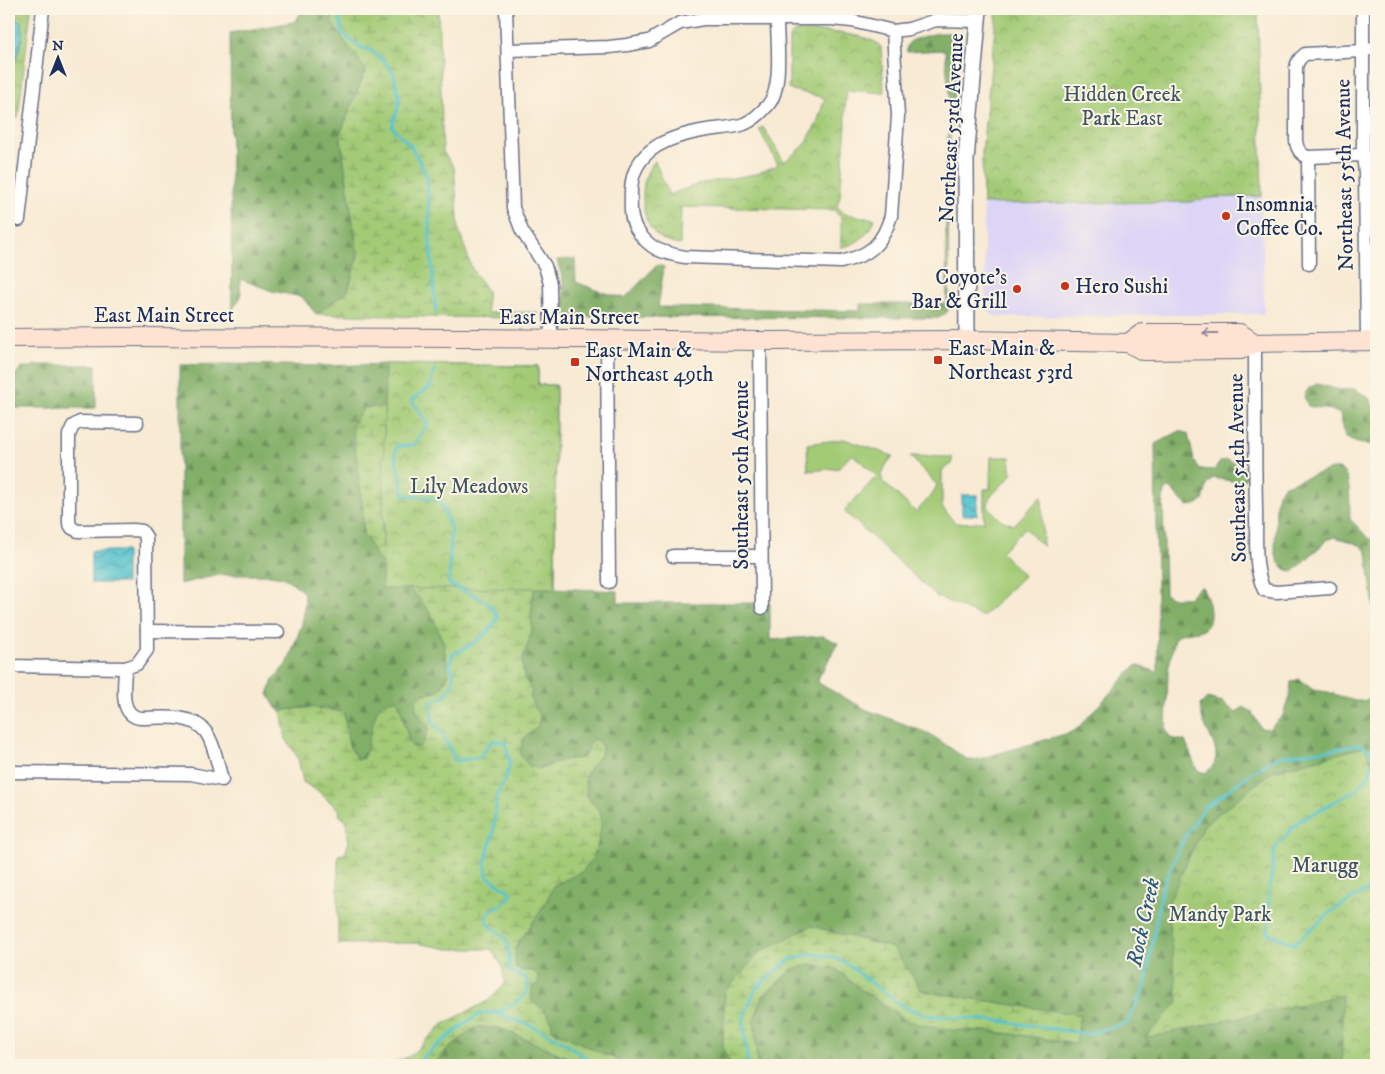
<svg xmlns="http://www.w3.org/2000/svg" width="1385" height="1074" font-family="'IM FELL DW Pica',serif">
<style>
.built{fill:#ddd5f6}
.green{fill:#a3cb76;stroke:#5f7d6a}
.forest{fill:url(#forest-firs);stroke:#4e6f62}
.wetland{fill:url(#wetland-marsh);stroke:#5f7d6a}
.park{fill:url(#park-crowns);stroke:#5f7d6a}
.water{fill:url(#water-waves);stroke:#387996}
.lines{fill:none;stroke-linecap:round;stroke-linejoin:round}
.stream{stroke:#55c3cd;stroke-width:3}
.minor-casing{stroke:#687087;stroke-width:15}
.tertiary-casing{stroke:#687087;stroke-width:18}
.secondary-casing{stroke:#687087;stroke-width:20}
.minor{stroke:#fff;stroke-width:12}
.tertiary{stroke:#fff;stroke-width:15}
.secondary{stroke:#fee3d2;stroke-width:18}
.oneway{stroke:#8c8998}
.poi-dot{fill:#c8321e;stroke:#fcf5e5;stroke-width:2}
.labels{text-anchor:middle;stroke-width:4;stroke-linejoin:round;paint-order:stroke}
.park-label{font-size:21px;fill:#3d5664;stroke:#fcf5e5}
.street-label{font-size:21px;fill:#1b2f5e;stroke:#fcf5e5}
.poi-label{font-size:21px;fill:#1b2f5e;stroke:#fcf5e5;text-anchor:start}
.water-label{font-size:22px;font-style:italic;fill:#2c5b7f;stroke:#fcf5e5}
</style>
<defs>
<pattern id="forest-firs" width="22" height="20" patternUnits="userSpaceOnUse" patternTransform="scale(1.25)"><rect width="22" height="20" fill="#82af67"/><path d="M5 1l3.5 6h-7zM16 11l3.5 6h-7z" fill="#6a8f58"/></pattern>
<pattern id="wetland-marsh" width="20" height="14" patternUnits="userSpaceOnUse" patternTransform="scale(1.25)"><rect width="20" height="14" fill="#a3cb76"/><path d="M1 5h8M5 5V1M11 12h8M15 12V8" fill="none" stroke="#84a564"/></pattern>
<pattern id="park-crowns" width="20" height="18" patternUnits="userSpaceOnUse" patternTransform="scale(1.25)"><rect width="20" height="18" fill="#a3cb76"/><path d="M2 6a3 3 0 1 1 6 0M12 15a3 3 0 1 1 6 0" fill="none" stroke="#84a564"/></pattern>
<pattern id="water-waves" width="16" height="10" patternUnits="userSpaceOnUse" patternTransform="scale(1.25)"><rect width="16" height="10" fill="#55c3cd"/><path d="M0 5q4-4 8 0t8 0" fill="none" stroke="#469faa"/></pattern>
</defs>
<rect width="100%" height="100%" fill="#fcf5e5"/>
<filter id="ink" filterUnits="userSpaceOnUse"><feTurbulence type="fractalNoise" baseFrequency=".02" numOctaves="2"/><feDisplacementMap in="SourceGraphic" scale="10" xChannelSelector="R" yChannelSelector="G"/><feConvolveMatrix kernelMatrix="1 2 1 2 8 2 1 2 1" color-interpolation-filters="sRGB"/></filter>
<filter id="wash" filterUnits="userSpaceOnUse"><feTurbulence type="fractalNoise" baseFrequency=".0096" numOctaves="4" result="noise"/><feDisplacementMap in="SourceGraphic" scale="20" xChannelSelector="R" yChannelSelector="G"/><feGaussianBlur stdDeviation="1.12" result="paint"/><feColorMatrix in="noise" values="0 0 0 0 0 0 0 0 0 0 0 0 0 0 0 0 0 1.4 0 .05"/><feComposite in="paint" operator="in"/></filter>
<g filter="url(#wash)">
<rect width="100%" height="100%" fill="#f8ead3"/>
<!-- built -->
<polygon class="built" points="1262,196 1264,314 1002,317 992,315 986,308 983,204 1191,202 1208,198"/>
<!-- green -->
<path class="green" d="M844,439L893,456C886,464 882,470 882,481L916,512L932,495L937,485L910,456L952,457V464L942,470V507L955,523L984,522V489H990L991,457H1010L1012,475L989,498L988,507L1001,520L1014,525L1042,496L1043,547L1025,528L1001,552L1024,576L983,617L936,596L844,511L877,476L852,454L839,468L808,471L807,444Z"/>
<!-- forest -->
<g class="forest">
<polygon points="304,9 337,9 331,22 366,70 340,134 358,255 348,291 316,314 302,297 272,291 240,279 241,297 232,310 230,33 294,22"/>
<path d="M940,33H955L959,36L948,166L949,306C948,313 944,316 938,318L572,317L565,313L563,280L557,260L575,259L576,282L601,292L625,298L657,265L664,267L658,307L860,311V304H944L947,301L945,178L950,107L945,50L907,52C907,49 906,47 908,44C912,38 933,34 940,33Z"/>
<path d="M226,364L327,366L385,364L538,366V385H556L555,588L618,591V603H770V640L823,636L838,643L819,677L818,681L820,684L865,709L930,734L968,760H975L1069,733L1077,729L1136,665L1158,672L1155,444L1180,431L1188,434L1194,460L1199,469L1214,470L1220,462L1227,460L1243,466L1248,474L1246,479L1238,482L1213,478L1207,485L1203,501L1195,505L1187,506L1170,488L1166,489L1163,499L1165,594L1173,598H1188L1198,588L1202,587C1207,596 1210,604 1210,614C1210,640 1186,626 1175,638L1168,671L1166,729L1170,738L1185,741L1197,770L1205,773C1229,757 1207,736 1202,717C1201,713 1201,709 1200,705L1207,698L1223,702L1236,713L1243,707L1251,711L1261,728L1269,729L1283,715L1290,694L1291,682L1299,679L1313,690L1328,692L1355,701H1363L1371,698L1376,690V1065H758L754,1020L763,996L793,969L811,964L836,969L860,989L952,1030L986,1031L1021,1035L1075,1044L1059,1012L922,991L893,948L811,926L723,1048L730,1065H623L619,1061L552,1030C551,1017 548,1015 539,1007C537,1005 534,1004 533,1002C529,997 533,978 533,971H522L516,968L515,948L544,906L554,885L582,872L601,813L587,796L585,780L587,772L601,754H586L580,758L563,760L540,769L529,766L520,754L523,739L538,726L540,718L530,697L532,691L524,678L522,661L532,631L531,614L534,588L384,406L364,408L363,533L410,589L420,599L433,617L443,642L449,674L441,688L437,692L419,695L415,709L429,727L424,742L419,747H413L409,741L398,700L363,759H358L349,746L344,713L327,708L306,707L281,711L276,708L268,694L273,680L288,662L302,624L305,600L303,592L293,583L282,577L270,575H218L180,584V365Z"/>
<polygon points="34,365 96,365 96,408 15,408 15,375 22,367 34,367"/>
<path d="M1317,384L1340,390L1355,389L1369,398L1374,407L1373,411L1376,414V444C1365,446 1354,443 1345,437L1340,414L1332,410L1308,406L1304,396L1309,388Z"/>
<path d="M1331,469C1332,469 1338,469 1339,469C1353,474 1349,507 1350,519L1369,539L1376,540V663L1372,645L1374,610L1367,552L1360,545L1335,537L1327,540L1293,572L1285,569L1278,562L1275,551L1276,504L1278,493L1285,485Z"/>
<polygon points="478,1027 500,1028 576,1061 581,1065 434,1065 443,1054 472,1029"/>
</g>
<!-- wetland -->
<g class="wetland">
<polygon points="337,9 438,9 443,152 454,167 459,230 472,269 487,291 487,313 538,312 536,316 531,318 430,317 316,314 348,291 358,255 340,134 366,70 331,22"/>
<path d="M400,401L534,538V588L531,614L532,631L522,661L524,678L532,691L530,697L540,717L538,726L523,739L520,754L529,766L540,769L563,760L580,758L586,754L591,740H597L602,746L601,754L587,772L585,780L587,796L601,813V829L595,855L582,872L554,885L544,906L515,948L516,968L522,971H533L538,975V984L533,986C527,1004 538,1003 547,1014C551,1019 552,1024 552,1030L619,1061L623,1065H581L576,1061L500,1028L478,1027L472,1029L443,1054L434,1065H388L410,1056L443,1024L488,1001L505,984L502,966L491,949H449L416,943L338,944V855L345,854L349,842L346,821L339,815L340,811L318,791L303,782L298,758L286,739L281,711C307,707 319,706 344,713L349,746L357,759H363C369,747 373,713 380,706C384,702 392,700 398,700L409,741L413,747H419L424,742L429,727C420,716 410,709 419,695L436,692L441,688L449,674L443,642L433,617L420,599L382,565L363,533V509L352,425L364,408L384,406Z"/>
<polygon points="811,926 893,948 922,991 1080,1015 1076,1044 1021,1035 986,1031 952,1030 932,1027 907,1021 860,989 836,969 811,964 793,969 763,996 754,1020 758,1065 730,1065 723,1048 725,992 760,952"/>
</g>
<!-- park -->
<g class="park">
<polygon points="9,9 31,9 18,118 9,118"/>
<polygon points="997,9 1258,9 1262,196 1208,198 1191,202 983,204 982,152"/>
<path d="M794,32C811,30 871,32 881,47L884,93L847,90L845,107L846,125L840,196L837,206L845,214L875,219C869,235 857,245 841,247V218L834,210L681,207L680,245C653,241 643,222 643,197C643,183 645,172 655,161L669,195L702,183L756,174L778,165L759,129L763,127L784,162L805,145L817,123L825,98L788,89L789,79V39L790,36Z"/>
<polygon points="385,364 538,366 538,385 556,385 555,588 382,589"/>
<polygon points="1364,747 1376,770 1376,1065 1342,1065 1342,995 1145,1038 1178,1002 1167,906 1204,825 1273,771"/>
</g>
<!-- water -->
<g class="water">
<path d="M9,18H13L22,22C24,35 20,49 15,61L11,63L9,61Z"/>
<rect x="962" y="495" width="15" height="20"/>
<rect x="91" y="551" width="35" height="32"/>
</g>
<g class="lines">
<!-- stream -->
<g class="stream">
<polyline points="343,9 339,15 342,33 358,46 370,50 381,58 393,72 400,101 392,127 411,146 427,176 430,239 436,313"/>
<path d="M434,370L430,387L411,400L428,423L414,445L397,446L395,455L404,495L439,499L451,529L449,584L470,593L489,604L498,617C490,634 470,647 453,654L450,665C451,667 453,670 453,672C456,683 446,699 434,700L430,706L434,723L443,735L456,761L480,757L492,741L505,742L510,762L507,775L497,796L493,834L485,862L487,876L512,893C511,895 510,898 508,900C502,906 491,907 487,916C483,926 503,932 507,942C510,950 509,961 509,970L527,979C527,982 528,985 528,988C526,999 504,1010 495,1013"/>
<polyline points="417,1065 424,1056 466,1023 481,1013 495,1013 530,1025 562,1041 596,1065"/>
<polyline points="748,1065 743,1019 756,988 791,959 812,954 833,957 847,964 902,1006 925,1015 1001,1021 1088,1034 1127,1023 1145,987 1162,888 1183,840 1204,808 1254,771 1280,756 1335,749 1361,744 1375,756 1369,776 1356,790 1298,822 1275,848 1269,892 1268,933 1294,944 1332,911 1376,885"/>
</g>
</g>
</g>
<g filter="url(#ink)">
<g class="lines">
<defs>
<g id="minor">
<polyline points="506,9 513,208 522,231 545,266 550,284 551,339"/>
<polyline points="1363,9 1363,155 1365,173 1367,340"/>
<path d="M777,20C777,42 783,88 768,105C761,113 754,120 744,124C733,128 719,128 707,130C671,136 633,148 631,190C631,204 629,219 637,230C650,250 663,253 685,257L841,262C870,255 882,245 891,216L898,116L893,31"/>
<polyline points="508,50 609,47 627,45 649,41 680,23 703,19 831,19 852,21 893,31 909,29 936,20 978,21"/>
<path d="M1363,155L1308,157C1300,154 1297,149 1296,141V68C1297,61 1300,58 1305,54L1363,51L1376,48"/>
<polyline points="1308,157 1309,264"/>
<polyline points="19,220 43,9"/>
<polyline points="607,339 609,582"/>
<polyline points="760,341 762,608"/>
<path d="M1255,343C1255,399 1255,455 1256,511C1257,537 1253,566 1264,590L1276,592L1330,588"/>
<polyline points="673,556 761,556"/>
<polyline points="147,631 278,632"/>
<polyline points="9,666 125,668 137,664 147,650 146,537 142,531 134,530 78,531 72,528 69,523 69,435 73,426 80,422 137,423"/>
<path d="M9,772L191,774L222,780C218,766 214,742 205,731C191,713 160,718 140,718C118,715 125,684 125,668"/>
</g>
<polyline id="tertiary" points="967,340 966,160 979,9"/>
<g id="secondary">
<polyline points="9,338 123,337 471,338 760,341 967,340 1128,343 1143,351 1241,350 1255,343 1376,341"/>
<polyline points="1128,343 1142,333 1240,333 1255,343"/>
</g>
</defs>
<!-- minor casing -->
<use href="#minor" class="minor-casing"/>
<!-- tertiary casing -->
<use href="#tertiary" class="tertiary-casing"/>
<!-- secondary casing -->
<use href="#secondary" class="secondary-casing"/>
<!-- minor -->
<use href="#minor" class="minor"/>
<!-- tertiary -->
<use href="#tertiary" class="tertiary"/>
<!-- secondary -->
<use href="#secondary" class="secondary"/>
</g>
<!-- one-way arrows -->
<defs><path id="oneway-shaft" d="M-6 0H5M1.5-3L5.5 0L1.5 3" fill="none" stroke-width="1.6" stroke-linecap="round" stroke-linejoin="round" transform="scale(1.25)"/></defs>
<use class="oneway" href="#oneway-shaft" transform="translate(1210 333) rotate(180)"/>
</g>
<!-- markers -->
<g class="poi-dot">
<circle cx="1226" cy="216" r="5"/>
<circle cx="1065" cy="286" r="5"/>
<circle cx="1017" cy="289" r="5"/>
<rect x="933" y="355" width="10" height="10" rx="2.5"/>
<rect x="570" y="357" width="10" height="10" rx="2.5"/>
</g>
<g class="labels">
<!-- park labels -->
<g class="park-label">
<text x="1122" y="101">Hidden Creek<tspan x="1122" dy="24">Park East</tspan></text>
<text x="469" y="493">Lily Meadows</text>
<text x="1325" y="872">Marugg</text>
<text x="1220" y="921">Mandy Park</text>
</g>
<!-- street labels -->
<g class="street-label">
<text transform="translate(951 128) rotate(-87)" y="7">Northeast 53rd Avenue</text>
<text transform="translate(1344 175) rotate(-91)" y="7">Northeast 55th Avenue</text>
<text x="164" y="322">East Main Street</text>
<text x="569" y="324">East Main Street</text>
<text transform="translate(1237 468) rotate(-91)" y="7">Southeast 54th Avenue</text>
<text transform="translate(741 475) rotate(-90)" y="7">Southeast 50th Avenue</text>
</g>
<!-- poi labels -->
<g class="poi-label">
<text x="1236" y="211">Insomnia<tspan x="1236" dy="24">Coffee Co.</tspan></text>
<text x="1007" y="284" text-anchor="end">Coyote's<tspan x="1007" dy="24">Bar &amp; Grill</tspan></text>
<text x="1075" y="293">Hero Sushi</text>
<text x="948" y="355">East Main &amp;<tspan x="948" dy="24">Northeast 53rd</tspan></text>
<text x="585" y="357">East Main &amp;<tspan x="585" dy="24">Northeast 49th</tspan></text>
</g>
<!-- water labels -->
<g class="water-label">
<text transform="translate(1142 922) rotate(-78)" y="8">Rock Creek</text>
</g>
</g>
<!-- margin -->
<rect width="1385" height="1074" fill="none" stroke="#fcf5e5" stroke-width="30"/>
<!-- north arrow -->
<g transform="translate(58 58)" stroke="#fcf5e5" stroke-width="4" paint-order="stroke">
<path d="M0-4L9 19L0 12L-9 19Z" fill="#1b2f5e"/>
<text y="-8" font-size="14" font-weight="bold" text-anchor="middle" fill="#1b2f5e">N</text>
</g>
</svg>
